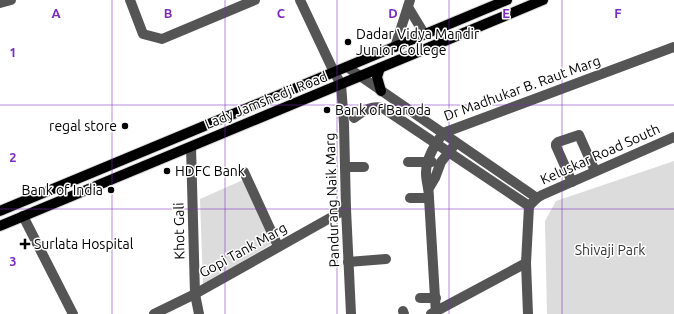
<svg xmlns="http://www.w3.org/2000/svg" width="674" height="314" font-family="Ubuntu,sans-serif">
<style>
.green{fill:#dcdcdc}
.lines{fill:none;stroke-linecap:round;stroke-linejoin:round}
.major-casing{stroke:#dbdbdb;stroke-width:12}
.minor{stroke:#555;stroke-width:10}
.major{stroke:#000;stroke-width:10}
.grid{fill:none;stroke:#7b2cbf;stroke-width:1;stroke-opacity:0.55}
.poi-dot{fill:#000;stroke:#fff;stroke-width:1.5}
.labels{text-anchor:middle;stroke-width:3;stroke-linejoin:round;paint-order:stroke}
.poi-label{font-size:14px;fill:#000;stroke:#fff;text-anchor:start}
.street-label{font-size:14px;fill:#000;stroke:#fff}
.park-label{font-size:14px;fill:#333;stroke:#fff}
.grid-label{font-size:13px;text-anchor:middle;font-weight:bold;fill:#7b2cbf;stroke:#fff;stroke-width:3;stroke-linejoin:round;paint-order:stroke}
</style>
<rect width="100%" height="100%" fill="#fff"/>
<!-- green -->
<g class="green">
<polygon points="674,161 674,314 547,314 545,221 556,201"/>
<polygon points="243,180 273,243 203,285 200,199"/>
</g>
<g class="lines">
<defs>
<g id="major">
<polyline points="380,68 377,77 381,91"/>
<polyline points="0,211 507,0"/>
<polyline points="0,226 543,0"/>
</g>
</defs>
<!-- major casing -->
<use href="#major" class="major-casing"/>
<!-- minor -->
<g class="minor">
<polyline points="130,0 143,34 162,39 255,0"/>
<polyline points="300,0 334,72 341,84 344,124 346,209 351,314"/>
<polyline points="0,3 11,0"/>
<polyline points="408,7 425,35"/>
<polyline points="395,47 410,0"/>
<polyline points="347,67 537,198"/>
<path d="M354,118C364,111 370,105 383,108L529,206"/>
<polyline points="191,147 195,294 199,314"/>
<polyline points="408,162 432,162"/>
<polyline points="345,167 364,167"/>
<polyline points="244,172 278,246"/>
<polyline points="572,182 556,146 556,144 558,142 579,135 595,171"/>
<polyline points="429,188 435,178 441,162 453,147"/>
<polyline points="410,198 429,198"/>
<polyline points="23,216 73,314"/>
<polyline points="348,262 386,259"/>
<polyline points="420,298 436,298"/>
<polyline points="403,311 404,314"/>
<polyline points="154,314 195,294 346,209"/>
<polyline points="431,314 526,263"/>
<path d="M436,314L429,198C429,188 426,182 426,173C426,158 435,145 443,133L674,47"/>
<polyline points="528,314 526,263 529,206 537,198 542,195 674,137"/>
</g>
<!-- major -->
<use href="#major" class="major"/>
</g>
<!-- grid -->
<path class="grid" d="M112,0V314M225,0V314M337,0V314M449,0V314M562,0V314M0,105H674M0,209H674"/>
<!-- markers -->
<g class="poi-dot">
<circle cx="348" cy="42" r="4"/>
<circle cx="327" cy="110" r="4"/>
<circle cx="125" cy="126" r="4"/>
<circle cx="167" cy="171" r="4"/>
<circle cx="111" cy="190" r="4"/>
<path d="M23 238h4v4h4v4h-4v4h-4v-4h-4v-4h4z"/>
</g>
<g class="labels">
<!-- poi labels -->
<g class="poi-label">
<text x="356" y="39">Dadar Vidya Mandir<tspan x="356" dy="16">Junior College</tspan></text>
<text x="335" y="115">Bank of Baroda</text>
<text x="117" y="131" text-anchor="end">regal store</text>
<text x="175" y="176">HDFC Bank</text>
<text x="103" y="195" text-anchor="end">Bank of India</text>
<text x="34" y="249">Surlata Hospital</text>
</g>
<!-- street labels -->
<g class="street-label">
<text transform="translate(522 88) rotate(-20)" y="5">Dr Madhukar B. Raut Marg</text>
<text transform="translate(266 100) rotate(-22)" y="5">Lady Jamshedji Road</text>
<text transform="translate(600 154) rotate(-24)" y="5">Keluskar Road South</text>
<text transform="translate(332 200) rotate(-92)" y="5">Pandurang Naik Marg</text>
<text transform="translate(179 231) rotate(-91)" y="5">Khot Gali</text>
<text transform="translate(243 250) rotate(-29)" y="5">Gopi Tank Marg</text>
</g>
<!-- park labels -->
<g class="park-label">
<text x="610" y="255">Shivaji Park</text>
</g>
</g>
<g class="grid-label">
<text x="56" y="18">A</text>
<text x="168" y="18">B</text>
<text x="281" y="18">C</text>
<text x="393" y="18">D</text>
<text x="506" y="18">E</text>
<text x="618" y="18">F</text>
<text x="13" y="57">1</text>
<text x="13" y="162">2</text>
<text x="13" y="266">3</text>
</g>
</svg>
